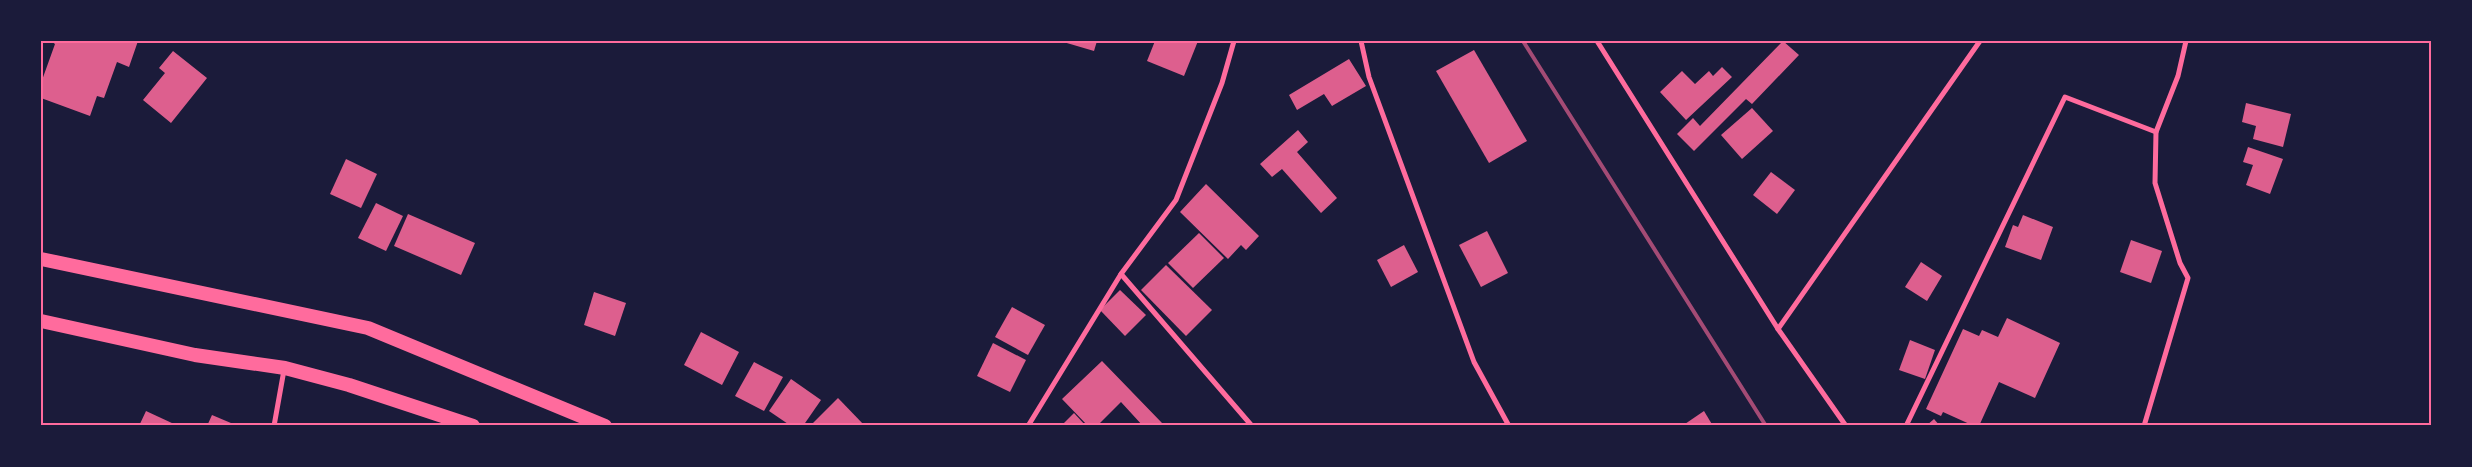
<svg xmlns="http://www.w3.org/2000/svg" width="2472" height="467" font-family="'Crimson Pro',serif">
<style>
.building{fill:#dd5f8e}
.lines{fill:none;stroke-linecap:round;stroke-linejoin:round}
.minor{stroke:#ff6b9d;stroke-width:5}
.trunk{stroke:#ff6b9d;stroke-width:14}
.rail{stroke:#a44b75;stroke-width:4}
.neatline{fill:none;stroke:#ff6b9d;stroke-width:2}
</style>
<rect width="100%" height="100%" fill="#1b1b3a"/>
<!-- building -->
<g class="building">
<polygon points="51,41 138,41 129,67 117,62 104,98 97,96 90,116 41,98 41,83 55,44"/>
<polygon points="1060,41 1097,41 1094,51"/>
<polygon points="1155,41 1198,41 1184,76 1147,61"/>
<polygon points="1783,41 1799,55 1752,104 1746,99 1694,151 1677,134 1693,118 1700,126"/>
<polygon points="1474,50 1527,141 1489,163 1436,71"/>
<polygon points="173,51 207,78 171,123 143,100 165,73 159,68"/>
<polygon points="1349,59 1366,86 1332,106 1324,94 1297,110 1289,95"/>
<polygon points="1722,67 1732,77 1686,120 1660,92 1682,71 1695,84 1709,71 1713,76"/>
<polygon points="2246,103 2291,114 2283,147 2253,139 2256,126 2242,122"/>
<polygon points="1752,108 1773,131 1742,159 1721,135"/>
<polygon points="1298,130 1308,142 1297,152 1337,198 1321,213 1282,169 1272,177 1260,164"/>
<polygon points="2248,147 2283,159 2270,194 2246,185 2253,165 2243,162"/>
<polygon points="346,159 377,174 361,208 330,194"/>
<polygon points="1771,172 1795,190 1777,214 1753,195"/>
<polygon points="1206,184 1259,236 1246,250 1241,245 1228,259 1180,212"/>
<polygon points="376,203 403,216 386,251 358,238"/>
<polygon points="408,214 475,243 461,275 394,246"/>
<polygon points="2023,215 2053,227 2041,260 2005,247 2013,225 2018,227"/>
<polygon points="1487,231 1508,273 1481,287 1459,245"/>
<polygon points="1199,233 1224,258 1193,288 1168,263"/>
<polygon points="2131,240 2162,251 2151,283 2120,272"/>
<polygon points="1404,245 1418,272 1391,287 1377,260"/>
<polygon points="1921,262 1942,276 1927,301 1905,287"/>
<polygon points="1166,265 1212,310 1186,336 1141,290"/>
<polygon points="1120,290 1146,315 1125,336 1100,310"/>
<polygon points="594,292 626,303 615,336 584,325"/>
<polygon points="1012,307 1045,325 1028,355 995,337"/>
<polygon points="2007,318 2060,343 2035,398 1999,382 1979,426 1974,426 1943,412 1941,416 1926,409 1963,329 1979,336 1982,330 1998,337"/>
<polygon points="701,332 739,352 722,385 684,365"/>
<polygon points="1910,340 1935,350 1925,379 1899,370"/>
<polygon points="993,343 1026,360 1010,392 977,376"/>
<polygon points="1102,361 1162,423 1160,426 1143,426 1121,402 1097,426 1088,426 1062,399"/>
<polygon points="754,362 783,377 764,411 735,396"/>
<polygon points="791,379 821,400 803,426 791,426 769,411"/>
<polygon points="838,398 865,426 810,426"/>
<polygon points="146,411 174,424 173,426 139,426"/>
<polygon points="1704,411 1713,426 1682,426"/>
<polygon points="1074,413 1086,426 1061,426"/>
<polygon points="212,415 238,426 207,426"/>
<polygon points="1934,419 1940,426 1926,426"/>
</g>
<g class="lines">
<!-- minor -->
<g class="minor">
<polyline points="1361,41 1369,77 1474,362 1509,426"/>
<polyline points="1597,41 1778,329 1846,426"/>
<polyline points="1121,274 1252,426"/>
<polyline points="1778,329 1980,41"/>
<polyline points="274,426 284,370"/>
<polyline points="1028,426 1121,274 1176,200 1222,83 1234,41"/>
<polyline points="1906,426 2065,97 2156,132"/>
<polyline points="2144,426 2188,278 2180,263 2155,183 2156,132 2178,76 2186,41"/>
</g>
<!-- trunk -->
<g class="trunk">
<polyline points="41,259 368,328 605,426"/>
<polyline points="41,321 195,355 285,368 349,385 473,426"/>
</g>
<!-- rail -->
<polyline class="rail" points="1523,41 1766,426"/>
</g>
<!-- border -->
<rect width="2472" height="467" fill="none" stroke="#1b1b3a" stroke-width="85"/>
<rect x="42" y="42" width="2388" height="382" class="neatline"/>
</svg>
